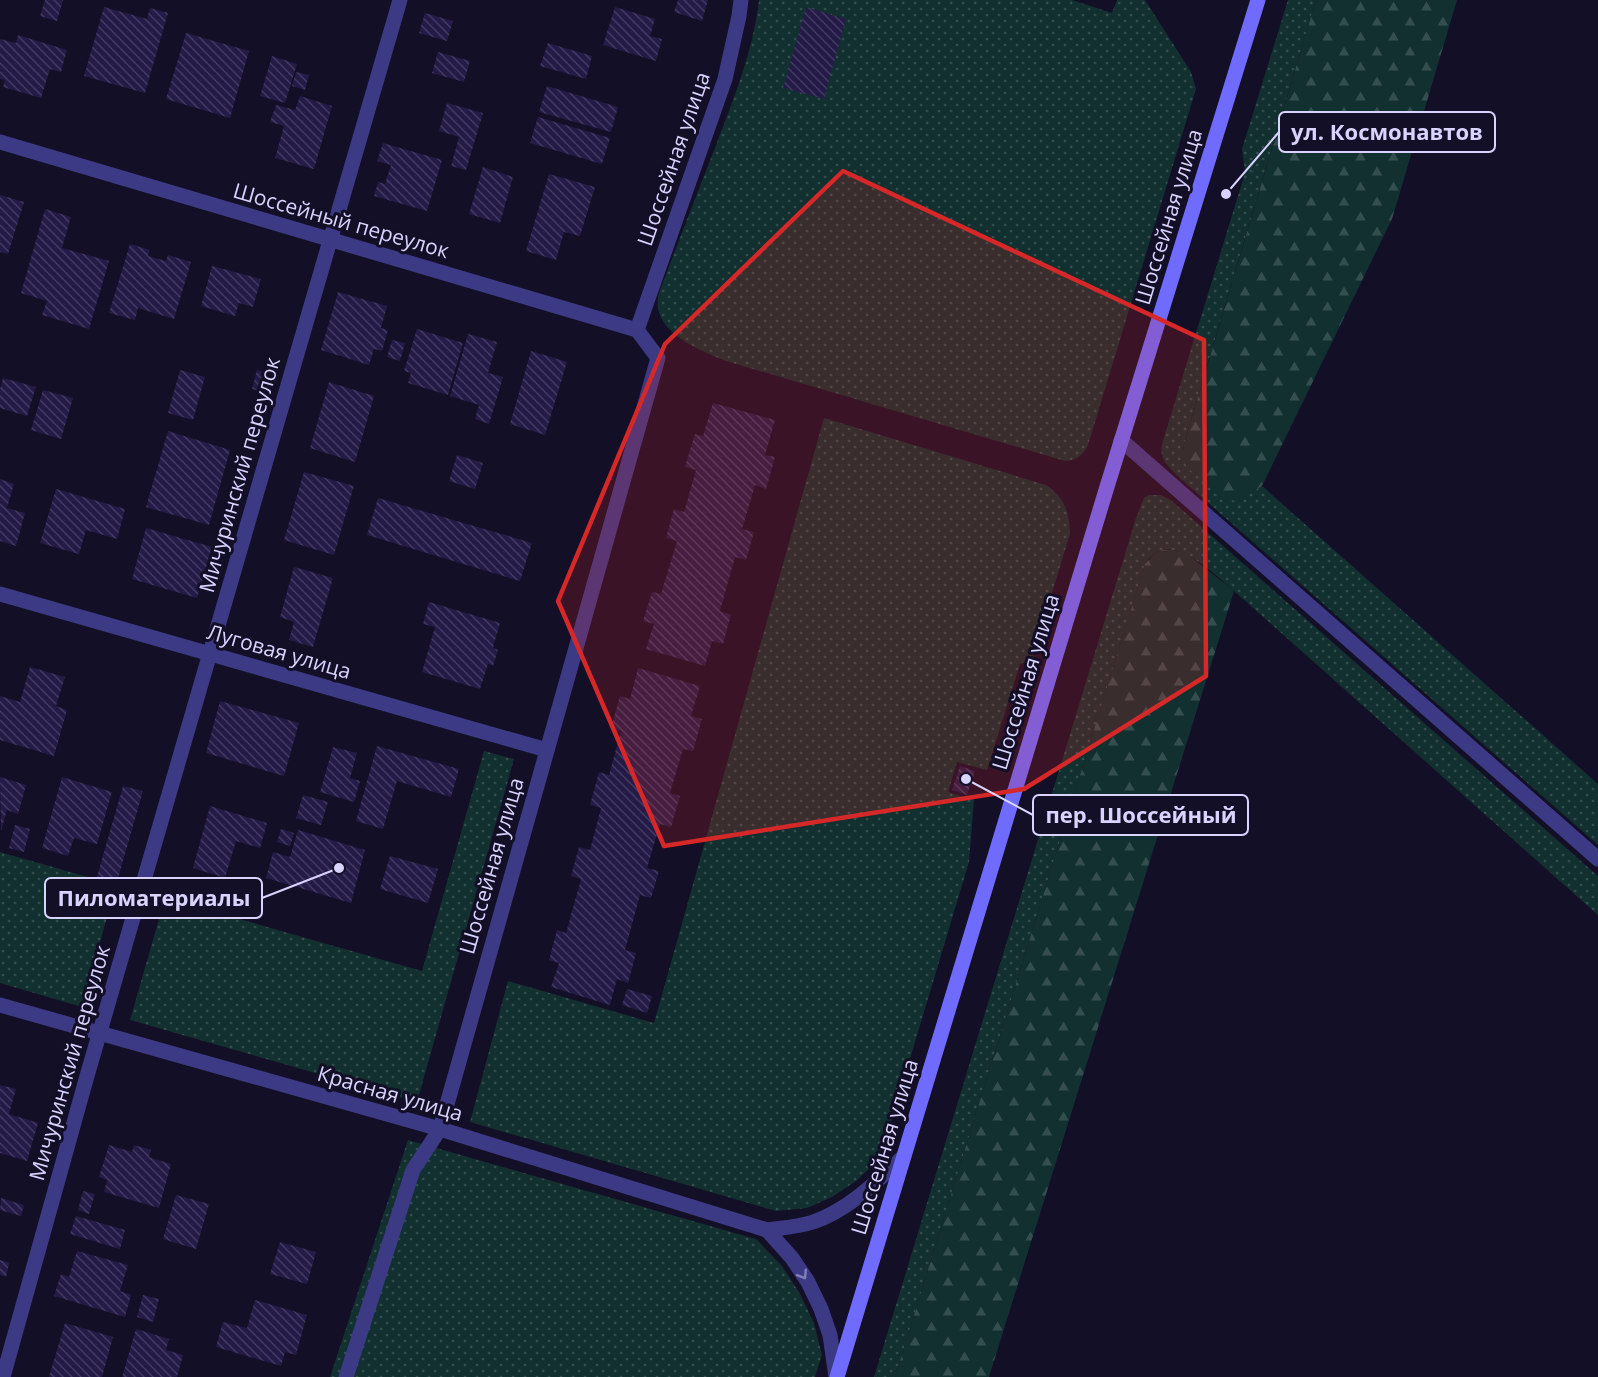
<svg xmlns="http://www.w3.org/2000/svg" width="1598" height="1377" font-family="'Open Sans',sans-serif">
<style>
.grass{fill:url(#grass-dots)}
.forest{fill:url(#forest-firs)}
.building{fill:url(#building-back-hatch)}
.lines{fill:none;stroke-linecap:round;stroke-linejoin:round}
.service{stroke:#3d3a85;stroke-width:15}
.minor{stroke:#3d3a85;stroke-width:15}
.secondary{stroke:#6f6bff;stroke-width:15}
.oneway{stroke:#837fbc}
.marked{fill:#d62828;fill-opacity:0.2;stroke:#d62828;stroke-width:4.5;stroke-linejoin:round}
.labels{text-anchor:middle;stroke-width:6;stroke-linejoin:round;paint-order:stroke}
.street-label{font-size:21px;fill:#d9d4ff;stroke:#130f26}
.leader{fill:none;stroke:#d9d4ff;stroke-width:2}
.callout-dot{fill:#d9d4ff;stroke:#130f26;stroke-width:2}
.callout{fill:#130f26;stroke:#d9d4ff;stroke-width:2}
.callout-label{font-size:22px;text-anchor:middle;font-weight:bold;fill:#d9d4ff}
</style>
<defs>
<pattern id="grass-dots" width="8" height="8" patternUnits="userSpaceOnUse" patternTransform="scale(1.5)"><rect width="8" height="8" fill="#12302f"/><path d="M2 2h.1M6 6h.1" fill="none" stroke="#344d4e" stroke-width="1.8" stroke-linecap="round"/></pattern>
<pattern id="forest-firs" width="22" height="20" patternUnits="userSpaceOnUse" patternTransform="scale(1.5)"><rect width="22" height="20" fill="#12302f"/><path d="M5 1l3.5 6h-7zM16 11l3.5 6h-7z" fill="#344d4e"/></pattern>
<pattern id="building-back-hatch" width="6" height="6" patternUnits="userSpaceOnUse" patternTransform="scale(1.5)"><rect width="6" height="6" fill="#241b47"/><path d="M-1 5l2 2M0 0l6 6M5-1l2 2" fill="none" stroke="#433b63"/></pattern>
</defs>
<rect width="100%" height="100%" fill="#130f26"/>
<!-- grass -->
<g class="grass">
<path d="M759,0H1072L1112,13L1117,0H1145L1191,72L1196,89L1088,445C1083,455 1077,460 1065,461L726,361C704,352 661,336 658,307C657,303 658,298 659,293C677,245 696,196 715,148C733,100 753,52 759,0Z"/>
<path d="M1288,0H1316L1182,450L1239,499L1262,486L1598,784V845L1181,479C1171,469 1158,460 1162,444L1245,173L1242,149Z"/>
<path d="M824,418L1046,485C1065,498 1069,511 1070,534L1032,658L1020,664L987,770L957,762L948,792L974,800L969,862L885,1142L875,1163L856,1181L832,1197L807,1208L776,1211L470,1122L508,981L654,1023Z"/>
<path d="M1149,495H1161L1172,501L1598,876V915L1234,591C1212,573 1169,526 1145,564L895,1377H874L1136,518L1144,498Z"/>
<polygon points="484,751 514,759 417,1102 130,1020 165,898 422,971"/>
<polygon points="0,852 116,885 82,1007 0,983"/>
<polygon points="408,1140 756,1239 782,1266 800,1294 814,1323 822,1355 815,1377 330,1377"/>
</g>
<!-- forest -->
<g class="forest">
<path d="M1316,0H1457L1392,219L1262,486C1254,491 1245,498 1236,500C1223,503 1200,478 1190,470L1186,466L1182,451Z"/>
<polygon points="1162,550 1172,550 1186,553 1234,591 989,1377 895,1377 1145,564 1155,553"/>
</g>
<!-- building -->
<g class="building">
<polygon points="45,0 63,0 57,21 40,16"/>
<polygon points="678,0 708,0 702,21 674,12"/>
<polygon points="104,7 147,19 150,8 168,13 145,93 84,76"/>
<polygon points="615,7 655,19 650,36 662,39 656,61 603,45"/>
<polygon points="806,7 846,19 824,99 783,88"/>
<polygon points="425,13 453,21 447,41 419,33"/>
<polygon points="186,33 249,51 230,118 166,99"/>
<polygon points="18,35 67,50 61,72 50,69 41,98 3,87 5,80 0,79 0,39 16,43"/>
<polygon points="548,43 592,56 586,79 540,66"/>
<polygon points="438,52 470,61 464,82 432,73"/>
<polygon points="272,56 297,64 285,103 260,96"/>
<polygon points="296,72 309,75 305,90 292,86"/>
<polygon points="547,86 618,107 611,132 539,112"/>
<polygon points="300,96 332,106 314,169 275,158 284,126 270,122 276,105 295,110"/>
<polygon points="447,103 483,113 466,170 451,166 459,137 439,131"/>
<polygon points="538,117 610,138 602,164 530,143"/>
<polygon points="383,143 442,160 427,211 374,196 378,182 385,184 391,165 377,161"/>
<polygon points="483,167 513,177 500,223 469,214"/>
<polygon points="549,174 595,187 580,236 564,232 556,260 526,251"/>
<polygon points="0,195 24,202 8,254 0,252"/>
<polygon points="45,209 71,217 62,248 109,261 89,329 42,315 47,301 21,293"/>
<polygon points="130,244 150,250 148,256 166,261 168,255 191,262 174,319 138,308 135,320 109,313"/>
<polygon points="212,266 261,279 253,307 239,303 235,316 201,306"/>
<polygon points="338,292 387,306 381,328 388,330 382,351 374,349 369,365 321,350"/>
<polygon points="417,329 463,343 448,395 408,383 411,373 404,371"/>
<polygon points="468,334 497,342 488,373 503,377 489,424 475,419 479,405 450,396"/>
<polygon points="392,340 405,343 400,361 387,357"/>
<polygon points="531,351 567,362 545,435 510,424"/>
<polygon points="180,370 205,377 193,420 168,413"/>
<polygon points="257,370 268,373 263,392 252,389"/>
<polygon points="3,378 36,387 27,416 0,408 0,389"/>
<polygon points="329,382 374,396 355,462 310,448"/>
<polygon points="43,390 73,398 61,439 31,430"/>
<polygon points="713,403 775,420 765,455 775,457 766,489 755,485 742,529 754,532 746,560 735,557 720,611 731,615 727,629 723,644 712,641 705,666 646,649 654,624 643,621 652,592 661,594 677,541 666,538 674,509 684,512 696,470 685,467 690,450 695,434 703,436"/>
<polygon points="168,431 230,450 209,525 146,507"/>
<polygon points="457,455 483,463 475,489 449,481"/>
<polygon points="304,472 354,486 334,555 284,540"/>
<polygon points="0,479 14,484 7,508 25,513 16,546 0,541"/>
<polygon points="56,489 125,509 117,539 86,530 79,554 40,543"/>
<polygon points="378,498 532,543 520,581 367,535"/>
<polygon points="146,528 212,547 197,598 132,579"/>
<polygon points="294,567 333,578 313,647 289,640 294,622 280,617"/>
<polygon points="429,602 500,623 493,648 498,650 493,666 488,664 480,689 422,672 435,627 423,624"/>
<polygon points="30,667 65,677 56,706 67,710 54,756 0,740 0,696 20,702"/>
<polygon points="638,668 700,686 691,716 702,719 693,751 683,749 670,793 680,796 671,827 660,824 647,868 659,871 651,898 640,895 625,950 636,953 628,983 617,979 610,1005 551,987 559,963 549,960 557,930 566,933 581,879 571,876 579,847 590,850 601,808 590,805 599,772 609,775 621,731 611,728 620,696 630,699"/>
<polygon points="220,701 299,723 284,776 206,753"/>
<polygon points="377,746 459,769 451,797 397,781 383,829 356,821"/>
<polygon points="333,747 357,753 350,778 360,781 354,802 320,792"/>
<polygon points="960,766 975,771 967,795 952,790"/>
<polygon points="0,777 26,785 18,814 7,810 1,831"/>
<polygon points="62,777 112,792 97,844 74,838 68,856 42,848"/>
<polygon points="123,786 143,791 116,885 96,880"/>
<polygon points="303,795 328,802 321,825 296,818"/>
<polygon points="210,806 267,823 260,848 236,841 225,878 193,868"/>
<polygon points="15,825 30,829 24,852 9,848"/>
<polygon points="281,829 294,833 290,846 277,842"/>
<polygon points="298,830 365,850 351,903 266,878 273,852 290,857"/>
<polygon points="390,856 438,869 428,903 380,889"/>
<polygon points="627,989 652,996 647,1013 622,1005"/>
<polygon points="0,1085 16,1089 9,1114 38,1123 27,1161 0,1153"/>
<polygon points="109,1145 132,1152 134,1145 151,1150 149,1157 171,1164 159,1208 104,1192 107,1180 99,1177"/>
<polygon points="83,1191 95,1194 89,1214 78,1210"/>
<polygon points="176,1195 209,1204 196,1249 163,1239"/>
<polygon points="1,1198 24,1205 21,1216 0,1210"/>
<polygon points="76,1216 125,1230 120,1249 70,1234"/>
<polygon points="280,1242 316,1252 307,1284 270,1274"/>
<polygon points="77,1251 128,1265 120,1291 131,1295 125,1317 54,1296 61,1274 69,1277"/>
<polygon points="0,1260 9,1263 6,1277 0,1275"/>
<polygon points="143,1295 159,1299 153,1322 137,1317"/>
<polygon points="255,1300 307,1315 296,1355 285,1352 281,1366 216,1347 223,1322 247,1328"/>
<polygon points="65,1323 113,1337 102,1377 49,1377"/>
<polygon points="136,1329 169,1339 166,1350 183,1355 177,1377 122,1377"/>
</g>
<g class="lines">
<!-- service -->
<polyline class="service" points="3,1377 87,1076 400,0"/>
<!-- minor -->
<g class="minor">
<polyline points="0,142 637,330 658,358 440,1129 413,1170 346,1377"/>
<polyline points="637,330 725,79 739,16 741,0"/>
<polyline points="1121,440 1598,859"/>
<polyline points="0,594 547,750"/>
<path d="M0,1005L440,1129L767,1230C782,1228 798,1227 813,1222C849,1210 877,1181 904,1156"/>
<polyline points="767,1230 792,1258 808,1282 821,1309 830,1335 836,1377"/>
</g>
<!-- secondary -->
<polyline class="secondary" points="837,1377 1106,490 1258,0"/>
</g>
<!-- one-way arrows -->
<defs><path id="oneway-chevron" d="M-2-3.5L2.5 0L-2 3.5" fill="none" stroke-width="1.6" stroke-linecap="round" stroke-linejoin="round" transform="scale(1.5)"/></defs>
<use class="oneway" href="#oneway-chevron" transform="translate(803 1275) rotate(58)"/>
<!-- marked area -->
<path class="marked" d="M843,171L1204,340L1206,676L1024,789L664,846L558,601L665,344Z"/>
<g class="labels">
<!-- street labels -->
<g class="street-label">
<text transform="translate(674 159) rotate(-71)" y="7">Шоссейная улица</text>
<text transform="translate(1169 217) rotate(-73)" y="7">Шоссейная улица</text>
<text transform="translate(341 221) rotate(16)" y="7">Шоссейный переулок</text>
<text transform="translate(240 475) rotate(-74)" y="7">Мичуринский переулок</text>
<text transform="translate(279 652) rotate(16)" y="7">Луговая улица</text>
<text transform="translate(1026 682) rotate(-73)" y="7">Шоссейная улица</text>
<text transform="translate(492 866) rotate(-74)" y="7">Шоссейная улица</text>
<text transform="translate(70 1063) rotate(-74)" y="7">Мичуринский переулок</text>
<text transform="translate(390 1094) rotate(16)" y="7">Красная улица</text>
<text transform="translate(885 1147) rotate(-73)" y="7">Шоссейная улица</text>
</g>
</g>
<!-- callouts -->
<path class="leader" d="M1226 194L1279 132M966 779L1033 815M339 868L262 898"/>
<g class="callout-dot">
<circle cx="1226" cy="194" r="6"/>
<circle cx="966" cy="779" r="6"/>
<circle cx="339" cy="868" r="6"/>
</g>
<g class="callout">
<rect x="1279" y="112" width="216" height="40" rx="6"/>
<rect x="1033" y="795" width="215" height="40" rx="6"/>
<rect x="45" y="878" width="217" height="40" rx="6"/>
</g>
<g class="callout-label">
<text x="1387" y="140">ул. Космонавтов</text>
<text x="1141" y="823">пер. Шоссейный</text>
<text x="154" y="906">Пиломатериалы</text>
</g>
</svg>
